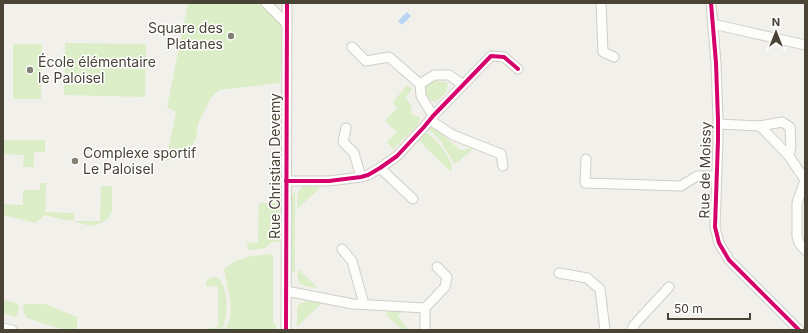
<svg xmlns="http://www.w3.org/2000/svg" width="808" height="333" font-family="Inter,sans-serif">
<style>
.green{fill:#dbeec8}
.water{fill:#b8d4f2}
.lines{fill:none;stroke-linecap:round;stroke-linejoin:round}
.street-casing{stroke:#d0cec8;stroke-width:11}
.street{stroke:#fdfdfc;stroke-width:9}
.cycleway-casing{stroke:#fff;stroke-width:6}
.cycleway{stroke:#d6006c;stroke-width:4}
.poi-dot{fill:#848074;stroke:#fff;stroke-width:1.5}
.labels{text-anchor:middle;stroke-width:3;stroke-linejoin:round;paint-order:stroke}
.poi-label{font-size:14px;fill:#484335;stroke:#fff;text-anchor:start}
.street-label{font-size:14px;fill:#484335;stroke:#fff}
</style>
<rect width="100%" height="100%" fill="#f2f0ea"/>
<!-- green -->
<g class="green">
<polygon points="188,3 261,3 283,24 280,83 219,90 211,98 198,124 196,139 189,150 180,157 166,161 176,112 167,107"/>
<polygon points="65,43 146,44 145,97 64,95"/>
<polygon points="13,44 42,44 41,99 13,99"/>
<path d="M438,81L445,82L447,83C449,92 443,95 437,101C435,101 433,102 431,100C425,97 422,87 428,83C430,81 435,81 438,81Z"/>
<polygon points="407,85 412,89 406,97 411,106 412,114 421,118 417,126 393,149 387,142 397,132 385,121 397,108 393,102"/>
<polygon points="433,126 460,150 465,150 470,148 468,144 475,147 458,162 454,163 441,142 429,129"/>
<path d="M426,132C435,138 447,153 451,163C452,166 452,169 451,172L419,141Z"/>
<polygon points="3,140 45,140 45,152 34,152 34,167 23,167 24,155 3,154"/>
<polygon points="40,183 46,183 45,212 74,213 74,221 65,220 44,215 36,223 3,215 3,204 23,205 23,190 40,190"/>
<polygon points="101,186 112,186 112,211 109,218 101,223 91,226 75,222 75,221 100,221"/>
<path d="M304,186L321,187L297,209C298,201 295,190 304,186Z"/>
<polygon points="295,191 295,274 292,270 292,196"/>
<polygon points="259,203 280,203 279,242 272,242 265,248 249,250 246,244 258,242"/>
<polygon points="273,254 273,323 276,324 276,330 225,330 230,319 231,304 224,269 235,261 252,256"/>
<path d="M298,269L318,288C312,287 299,287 298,279C297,276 298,272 298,269Z"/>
<path d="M214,277H218C229,292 229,314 222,330H205V329L218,327V287L206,286V282L208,279Z"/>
<polygon points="3,300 17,303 19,308 16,317 3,313"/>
<polygon points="306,301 322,303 297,327 297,308 299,304"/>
<polygon points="24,304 45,304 77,317 77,330 64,330 27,318 23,310"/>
<polygon points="387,309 396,310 401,313 398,316 408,330 402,330 387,316"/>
</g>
<!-- water -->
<polygon class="water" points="407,12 411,16 402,25 398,21"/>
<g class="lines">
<defs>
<g id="street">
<polyline points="266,3 287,24"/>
<polyline points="601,3 603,52 614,57"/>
<polyline points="711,3 716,63 718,120 718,140 715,227 719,243 729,260 799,330"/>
<polyline points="713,24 805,45"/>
<polyline points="352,47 366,61 389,57 420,84"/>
<polyline points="433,116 421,96 420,84 434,75 449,75 463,85"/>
<polyline points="430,120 453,135 501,154 503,166"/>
<polyline points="718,124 760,126 782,122 790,127 791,146 789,156"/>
<polyline points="760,126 789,156 805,180"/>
<polyline points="346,128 343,142 354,153 361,177"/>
<polyline points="586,159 585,183 681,186 697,176 716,176"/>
<polyline points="380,168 413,199"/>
<polyline points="805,180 797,203 797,236 799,243 805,250"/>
<polyline points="286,181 329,181 361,177 368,175 380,168 397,156 424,127 433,116 491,56 504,57 518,69"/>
<polyline points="342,249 352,261 364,304"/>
<polyline points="559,273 587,278 600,289 605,330"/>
<polyline points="286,291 353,304 425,308"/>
<polyline points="3,328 12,330"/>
<polyline points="286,330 287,3"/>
<polyline points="425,330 425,308 445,287 447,277 437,267"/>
<polyline points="632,330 634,325 669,287"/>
</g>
</defs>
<!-- street casing -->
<use href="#street" class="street-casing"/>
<!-- street -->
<use href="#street" class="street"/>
<defs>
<g id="cycleway">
<polyline points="711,3 716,63 718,120 718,140 715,227 719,243 729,260 799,330"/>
<polyline points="286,181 329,181 361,177 368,175 380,168 397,156 424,127 433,116 491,56 504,57 518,69"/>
<polyline points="286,330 287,3"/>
</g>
</defs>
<!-- cycleway casing -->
<use href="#cycleway" class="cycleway-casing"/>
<!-- cycleway -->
<use href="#cycleway" class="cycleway"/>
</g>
<!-- markers -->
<g class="poi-dot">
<circle cx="231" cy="36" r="4"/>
<circle cx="30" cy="70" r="4"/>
<circle cx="75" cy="161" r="4"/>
</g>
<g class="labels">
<!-- poi labels -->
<g class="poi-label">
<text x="223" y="33" text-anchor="end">Square des<tspan x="223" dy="16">Platanes</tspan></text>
<text x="38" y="67">École élémentaire<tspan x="38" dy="16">le Paloisel</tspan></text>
<text x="83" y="158">Complexe sportif<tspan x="83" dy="16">Le Paloisel</tspan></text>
</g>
<!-- street labels -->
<g class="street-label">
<text transform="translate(275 166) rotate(-90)" y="5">Rue Christian Devemy</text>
<text transform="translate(705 170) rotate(-89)" y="5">Rue de Moissy</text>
</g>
</g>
<!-- border -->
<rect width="808" height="333" fill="none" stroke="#484335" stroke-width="8"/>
<!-- north arrow -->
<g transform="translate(776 32)" stroke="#ffffff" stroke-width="3" paint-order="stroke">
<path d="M0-3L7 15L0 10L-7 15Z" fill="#484335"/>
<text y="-6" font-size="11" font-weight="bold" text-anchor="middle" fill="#484335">N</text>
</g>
<!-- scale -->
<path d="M668 313v6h82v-6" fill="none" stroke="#484335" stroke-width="2"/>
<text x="674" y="313" font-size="12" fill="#484335" stroke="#ffffff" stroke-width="3" paint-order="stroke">50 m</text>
</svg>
